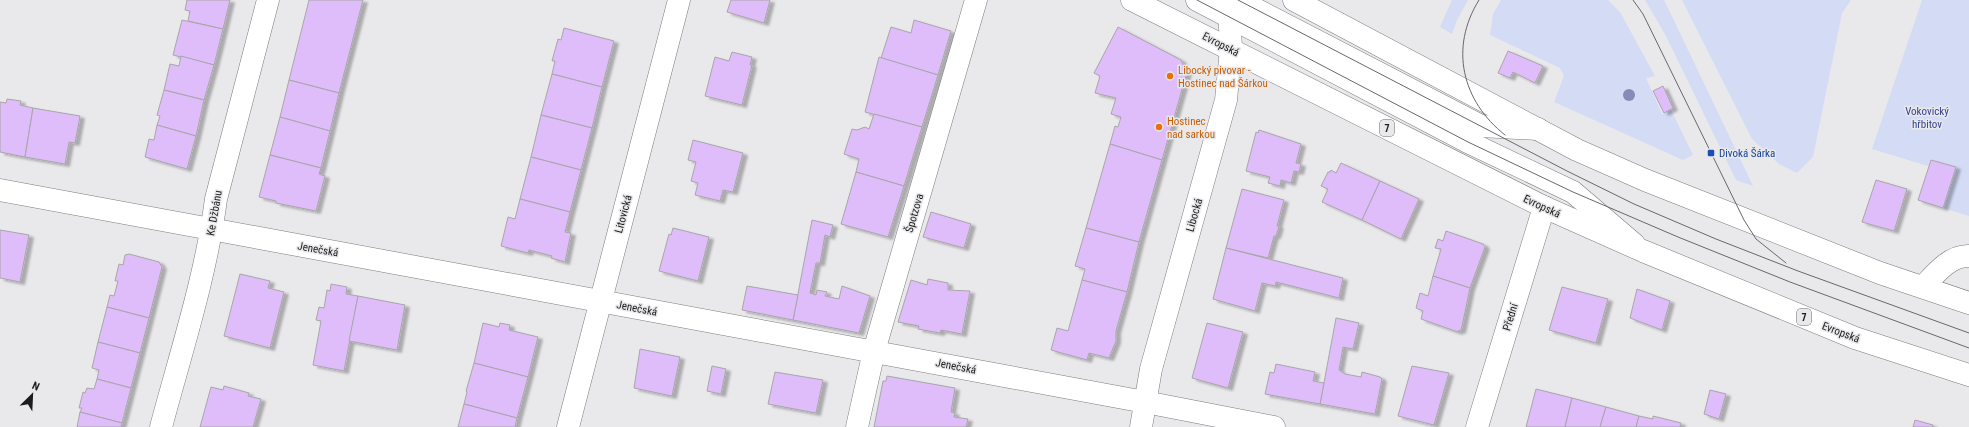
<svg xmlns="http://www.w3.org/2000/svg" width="1969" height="427" font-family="'Roboto Condensed',sans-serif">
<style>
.green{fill:#d3dbf5}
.building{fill:#dfbcfa;stroke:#a8a6a9;filter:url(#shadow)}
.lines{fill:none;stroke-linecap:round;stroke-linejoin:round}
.minor-casing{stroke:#7b7c7e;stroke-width:23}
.major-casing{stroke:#7b7c7e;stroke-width:23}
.minor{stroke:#fff;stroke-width:22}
.major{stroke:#fff;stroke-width:22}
.tram{stroke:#68686a;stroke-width:1}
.tree{fill:#858db7}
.food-dot{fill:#e8710a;stroke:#e9e9ec;stroke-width:1.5}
.transit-dot{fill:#1a4fb4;stroke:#e9e9ec;stroke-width:1.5}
.labels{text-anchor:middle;stroke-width:3;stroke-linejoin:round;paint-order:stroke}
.shield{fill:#e9e9ec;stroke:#5a5a5b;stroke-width:1}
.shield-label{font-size:10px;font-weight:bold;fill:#1c1c1d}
.street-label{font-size:11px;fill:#1c1c1d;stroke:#e9e9ec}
.food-label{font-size:11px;fill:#c56008;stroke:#e9e9ec;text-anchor:start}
.park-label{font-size:11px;fill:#34428b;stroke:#e9e9ec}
.transit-label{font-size:11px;fill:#164399;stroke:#e9e9ec;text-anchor:start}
</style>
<defs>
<filter id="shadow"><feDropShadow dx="4.5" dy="2.5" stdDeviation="1" flood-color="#0004"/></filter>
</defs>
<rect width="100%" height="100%" fill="#e9e9ec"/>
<!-- green -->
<g class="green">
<polygon points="1452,0 1468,0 1457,20 1452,34 1440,27"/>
<polygon points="1501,0 1608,0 1620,12 1655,76 1646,78 1662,114 1671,110 1693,155 1683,160 1554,102 1564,76 1560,68 1490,35 1493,14"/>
<polygon points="1645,0 1664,0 1667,6 1753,186 1736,180 1665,34"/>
<polygon points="1682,0 1851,0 1842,13 1813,157 1797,173 1779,164 1752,139"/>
<polygon points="1922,0 1969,0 1969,216 1943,208 1956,167 1931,160 1928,166 1872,149"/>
</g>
<!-- building -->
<g class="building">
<polygon points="187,0 230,0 223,29 188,21 190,11 185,10"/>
<polygon points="309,0 363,0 339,93 289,80"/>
<polygon points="731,0 770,0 764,23 727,12"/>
<polygon points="182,20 223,29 214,65 173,55"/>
<polygon points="914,20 951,31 938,75 881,58 891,27 911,33"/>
<polygon points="1118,27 1181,60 1187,72 1162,160 1110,144 1115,126 1118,127 1121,117 1111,114 1116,98 1095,93 1100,76 1094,73"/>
<polygon points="564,28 614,41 602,87 552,74 555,61 552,61 558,39 561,40"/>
<polygon points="1508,51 1543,66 1535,83 1513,72 1510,78 1498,73"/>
<polygon points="732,52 752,57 750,65 752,65 742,105 705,96 715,57 729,61"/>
<polygon points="181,56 214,65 204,100 164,90 170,64 179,66"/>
<polygon points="879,57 938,75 922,127 865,112"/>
<polygon points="552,74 602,87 592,128 541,115"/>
<polygon points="289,80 339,93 330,131 280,117"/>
<polygon points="1663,86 1673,108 1664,113 1653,91"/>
<polygon points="164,90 204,100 196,136 157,125 160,116 157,115"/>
<polygon points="7,99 21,101 20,105 33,108 25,157 0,152 0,102 6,103"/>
<polygon points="33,108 80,116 75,143 69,142 65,164 25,157"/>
<polygon points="874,114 922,127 904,186 856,172 859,159 844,154 852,129 857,130 865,127 869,129"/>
<polygon points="541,115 592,128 581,170 531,157"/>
<polygon points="280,117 330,131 321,168 270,155"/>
<polygon points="157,125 196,136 187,169 145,157 149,139 154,140"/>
<polygon points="1259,130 1301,144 1296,163 1301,164 1299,172 1294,171 1291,183 1281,180 1280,186 1268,183 1270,177 1246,171 1256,132 1258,133"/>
<polygon points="693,140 743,153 733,192 723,190 720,201 695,195 698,183 691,181 696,162 688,160"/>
<polygon points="1110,144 1162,160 1139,242 1086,228"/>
<polygon points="270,155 321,168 319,174 325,176 316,211 276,203 276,201 259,197"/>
<polygon points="531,157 581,170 570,212 520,199"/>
<polygon points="1931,160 1956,167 1943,208 1918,200"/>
<polygon points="1341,163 1380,181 1362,220 1322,202 1328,189 1321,186 1328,172 1330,172 1331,170 1336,173"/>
<polygon points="856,172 904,186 888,237 841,224"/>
<polygon points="1876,180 1907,189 1894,231 1862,222"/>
<polygon points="1380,181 1419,199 1401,239 1362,220"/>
<polygon points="1242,189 1284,200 1277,226 1279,226 1276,236 1274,236 1268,258 1226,248"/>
<polygon points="520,199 570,212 565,232 571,233 565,262 551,258 552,256 529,250 528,253 501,246 508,217 515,219"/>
<polygon points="931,212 971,224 964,248 923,237"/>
<polygon points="812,220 833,225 830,237 825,235 820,263 816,263 810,293 816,295 817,290 827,292 825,296 839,299 842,286 870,296 859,333 793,320"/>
<polygon points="673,228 709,237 698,281 659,271 669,234 671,235"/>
<polygon points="1086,228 1139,242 1127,292 1082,280 1085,269 1075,266"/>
<polygon points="0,230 29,235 20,282 0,278"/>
<polygon points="1446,231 1483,244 1485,247 1470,288 1433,276 1441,249 1435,248 1438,239 1443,241"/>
<polygon points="1226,248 1343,278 1339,298 1276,282 1275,286 1262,283 1255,311 1213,299"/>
<polygon points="129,254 159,262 162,267 149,318 107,307 110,295 114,296 118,281 115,281 119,264 123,265 125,255"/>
<polygon points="240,274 270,281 268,288 284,292 270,348 224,336"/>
<polygon points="1433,276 1470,288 1461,331 1459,330 1458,332 1421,319 1423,311 1416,308 1420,293 1428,296"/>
<polygon points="928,279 948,283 948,290 970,291 962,334 941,330 940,333 918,329 919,326 898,322 911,280 927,285"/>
<polygon points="1082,280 1127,292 1116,331 1116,341 1109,358 1089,353 1087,360 1051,350 1057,328 1068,331"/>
<polygon points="331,284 347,287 346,294 358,296 344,371 313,365 321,321 316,320 319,307 324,308 327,290 330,291"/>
<polygon points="747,286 798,295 793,320 742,310"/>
<polygon points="1562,287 1608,299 1596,343 1549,330"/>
<polygon points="1637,289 1670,301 1662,330 1630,318"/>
<polygon points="358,296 405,305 397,350 349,341"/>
<polygon points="107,307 149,318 140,353 98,342"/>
<polygon points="1336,318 1359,323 1353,349 1343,347 1339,370 1345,374 1361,377 1362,372 1380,377 1382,379 1375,414 1320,404"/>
<polygon points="483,323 499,327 500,323 510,325 509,330 538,337 528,377 474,363"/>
<polygon points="1207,323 1243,332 1228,388 1192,378"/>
<polygon points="98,342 140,353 131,388 97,379 99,370 92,368"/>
<polygon points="640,349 680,357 672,396 634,388"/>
<polygon points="474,363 528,377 517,418 464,404 467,392 466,391"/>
<polygon points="1276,364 1315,372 1313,381 1324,383 1320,404 1265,394 1270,372 1274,373"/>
<polygon points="712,366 726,369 721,394 707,391"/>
<polygon points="1412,366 1449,373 1434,425 1398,416"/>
<polygon points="775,372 823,380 816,413 768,404"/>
<polygon points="887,376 955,388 951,412 955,413 954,417 968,419 966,427 874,427 883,381 886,381"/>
<polygon points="97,379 131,388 122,423 80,412 82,408 79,408 83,392 85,393 87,388 94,389"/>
<polygon points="224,386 249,393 248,396 261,399 253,427 200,427 211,387 223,390"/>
<polygon points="1536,389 1572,398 1565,427 1526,427"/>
<polygon points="1710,390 1726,394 1719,419 1704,414"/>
<polygon points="1572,398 1606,407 1600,427 1565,427"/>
<polygon points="464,404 517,418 515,427 458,427"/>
<polygon points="1606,407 1639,416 1636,427 1600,427"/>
<polygon points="80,412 122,423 121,427 77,427"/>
<polygon points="1639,416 1653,419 1653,416 1681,423 1680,427 1636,427"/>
<polygon points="1915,420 1933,425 1933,427 1913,427"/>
</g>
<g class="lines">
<defs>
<g id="minor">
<polyline points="1197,0 1468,142 1573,192 1634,244"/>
<polyline points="1238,0 1481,126 1538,129"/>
<polyline points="0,190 1145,402 1274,427"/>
<path d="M1923,287C1935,274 1950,255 1969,256"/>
<path d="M161,427C181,352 206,276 216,199L268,0"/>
<polyline points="568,427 679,0"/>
<polyline points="857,427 874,351 976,0"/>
<polyline points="1141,427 1151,369 1226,100 1231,49 1229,6"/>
<polyline points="1477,427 1544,207"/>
</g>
<g id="major">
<polyline points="1132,0 1544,207 1643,251 1855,338 1969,375"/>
<polyline points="1294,0 1577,150 1645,180 1880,273 1969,303"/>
</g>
</defs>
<!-- minor casing -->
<use href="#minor" class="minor-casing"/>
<!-- major casing -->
<use href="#major" class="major-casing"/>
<!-- minor -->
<use href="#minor" class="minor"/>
<!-- major -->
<use href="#major" class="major"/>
<!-- tram -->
<g class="tram">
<polyline points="1197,0 1468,142 1573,192 1678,237 1790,282 1969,348"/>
<polyline points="1238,0 1567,171 1634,204 1716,239 1798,271 1969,333"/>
<path d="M1479,0C1449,48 1462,101 1505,135"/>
<polyline points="1633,0 1643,14 1744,220 1756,239 1786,263"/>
</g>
</g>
<!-- trees -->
<circle class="tree" cx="1629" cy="95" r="6"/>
<!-- markers -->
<g class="food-dot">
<circle cx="1170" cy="76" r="4"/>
<circle cx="1159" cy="127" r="4"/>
</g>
<rect class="transit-dot" x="1707" y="149" width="8" height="8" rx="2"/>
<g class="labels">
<!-- shield labels -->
<g class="shield">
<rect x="1380" y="120" width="14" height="16" rx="3"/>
<rect x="1797" y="309" width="14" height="16" rx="3"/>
</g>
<g class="shield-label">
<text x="1387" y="132">7</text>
<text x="1804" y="321">7</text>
</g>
<!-- street labels -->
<g class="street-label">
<text transform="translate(1221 44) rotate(27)" y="4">Evropská</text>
<text transform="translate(1542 206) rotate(25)" y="4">Evropská</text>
<text transform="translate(214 213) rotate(-80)" y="4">Ke Džbánu</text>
<text transform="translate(914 213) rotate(-74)" y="4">Špotzova</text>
<text transform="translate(623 214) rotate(-75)" y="4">Litovická</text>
<text transform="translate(1194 215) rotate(-74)" y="4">Libocká</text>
<text transform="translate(318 249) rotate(10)" y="4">Jenečská</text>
<text transform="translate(637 308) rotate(11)" y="4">Jenečská</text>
<text transform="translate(1510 317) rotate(-73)" y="4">Přední</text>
<text transform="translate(1841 332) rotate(21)" y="4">Evropská</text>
<text transform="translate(956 366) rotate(11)" y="4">Jenečská</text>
</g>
<!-- food labels -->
<g class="food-label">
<text x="1178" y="74">Libocký pivovar -<tspan x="1178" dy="13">Hostinec nad Šárkou</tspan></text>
<text x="1167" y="125">Hostinec<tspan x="1167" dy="13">nad sarkou</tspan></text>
</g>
<!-- park labels -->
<g class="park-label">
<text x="1927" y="115">Vokovický<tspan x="1927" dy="13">hřbitov</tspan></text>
</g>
<!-- transit labels -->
<g class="transit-label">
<text x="1719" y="157">Divoká Šárka</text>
</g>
</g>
<!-- north arrow -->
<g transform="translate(32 395) rotate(24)" stroke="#e9e9ec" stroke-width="3" paint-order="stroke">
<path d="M0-3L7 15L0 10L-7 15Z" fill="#1c1c1d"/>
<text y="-6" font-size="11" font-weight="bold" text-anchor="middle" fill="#1c1c1d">N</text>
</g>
</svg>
